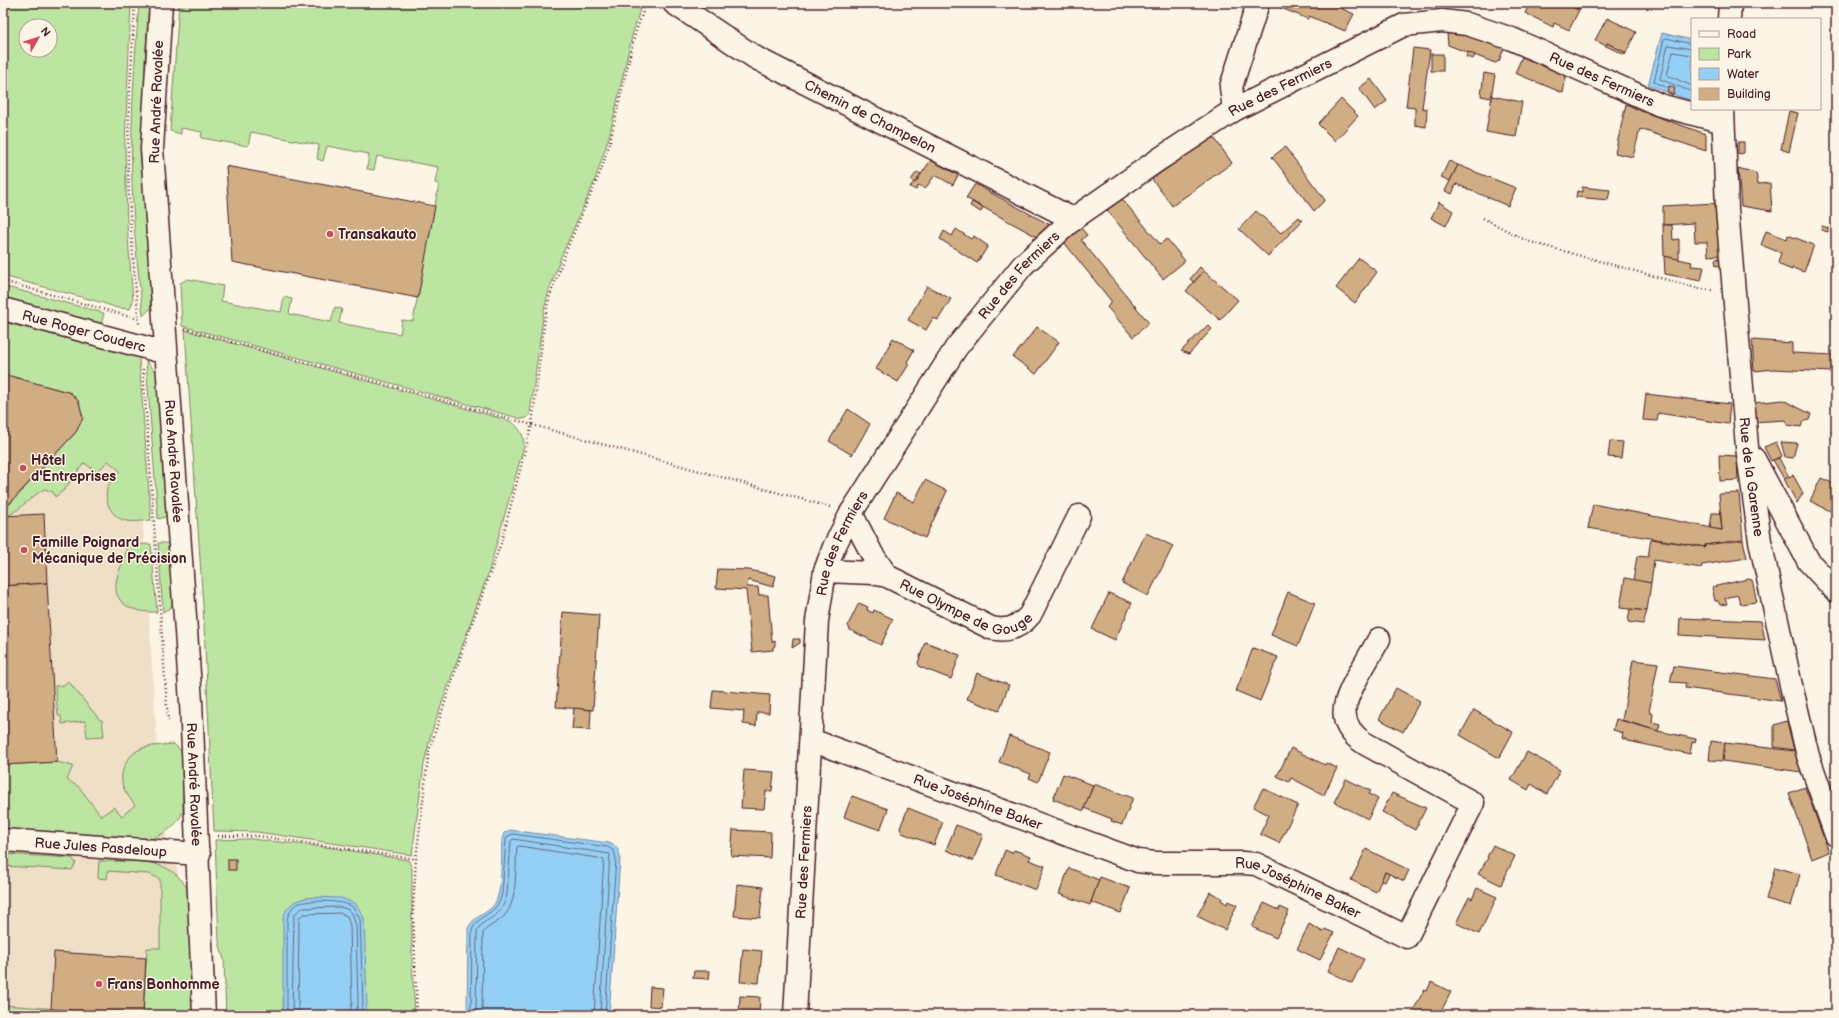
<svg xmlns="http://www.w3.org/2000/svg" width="1839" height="1018" font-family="'Balsamiq Sans',sans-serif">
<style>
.built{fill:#efdfc7}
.green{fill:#bce5a2;stroke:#838266;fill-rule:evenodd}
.water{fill:#94d0f5;stroke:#7689a4}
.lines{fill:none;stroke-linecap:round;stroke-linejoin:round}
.shore{stroke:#68667c;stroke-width:1}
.building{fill:#d0ad82;stroke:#4a1f2b}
.minor-casing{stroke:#4a1f2b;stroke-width:25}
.path{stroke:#4a1f2b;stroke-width:2.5;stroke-dasharray:1 3;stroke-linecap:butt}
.minor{stroke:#fcf5e5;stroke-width:22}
.poi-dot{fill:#d1495b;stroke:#fcf5e5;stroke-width:1.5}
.labels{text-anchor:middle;stroke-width:3;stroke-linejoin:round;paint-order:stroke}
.street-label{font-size:14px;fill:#4a1f2b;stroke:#fcf5e5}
.poi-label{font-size:14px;font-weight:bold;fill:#4a1f2b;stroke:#fcf5e5;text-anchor:start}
</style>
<rect width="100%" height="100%" fill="#fcf5e5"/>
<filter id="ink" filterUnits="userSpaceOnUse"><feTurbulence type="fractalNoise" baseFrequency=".025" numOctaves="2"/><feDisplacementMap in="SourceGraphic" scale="8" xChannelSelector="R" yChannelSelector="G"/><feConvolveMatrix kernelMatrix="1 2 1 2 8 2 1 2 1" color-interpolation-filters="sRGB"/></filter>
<g filter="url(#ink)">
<!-- built -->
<polygon class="built" points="3,331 133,367 162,823 178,872 177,1015 3,1015"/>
<!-- green -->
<g class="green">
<path d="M3,3H131L125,143L127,224L133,301L130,309L117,308L100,302L3,276ZM26,26H50V50H26Z"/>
<path d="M139,3H149L145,61L144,131L151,303L150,309L143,316C139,280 135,244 133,207C129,139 134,71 139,3Z"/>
<polygon points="179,3 642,3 632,36 609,137 595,180 561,257 549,290 544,310 530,414 527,418 522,419 182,326 180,283 188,279 223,286 221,301 281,312 284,297 292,299 289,314 331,322 335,307 342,309 339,323 400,334 402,320 413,321 439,184 435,183 438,167 377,156 374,170 367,169 369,154 327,146 323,161 317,159 319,145 251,132 248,146 201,138 202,132 181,128 181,134 170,131"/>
<polygon points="3,286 104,313 101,325 3,298"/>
<path d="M3,322L139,357L151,520C142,521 132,523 123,520C110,515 103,499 108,486C111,480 116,475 120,471L108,461L97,472L84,463L64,490L55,497L53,492L45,489C31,495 16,516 3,516V504H10L76,432L83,418L79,402L71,393L3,374Z"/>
<path d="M185,330L507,420C519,425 524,434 524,446L489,571L431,734L424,764L412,855L257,832L214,831L203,605Z"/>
<polygon points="146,361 158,374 167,514 165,517 158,519"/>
<polygon points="158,543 171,543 174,603 170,608 163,612"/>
<path d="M151,544L157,612C135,613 110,605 117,578C120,564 127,560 126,545Z"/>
<polygon points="68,681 100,720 102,720 104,736 87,737 85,721 62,724 61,716 58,716 55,686 64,685"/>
<path d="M174,744L183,753V811C177,827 163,835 148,840L3,830V765L57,762L73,766L67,780L79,787L101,816L114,807L122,816L135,805C131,800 127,795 124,789C117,774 127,753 143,748C153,745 164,745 174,744Z"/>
<polygon points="251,839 334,848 408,860 412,868 412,961 415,1015 226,1015 224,960 219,942 215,840"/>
<polygon points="3,854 72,858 76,863 72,870 3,866"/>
<path d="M99,861C134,862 173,855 189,893L193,1015H3V1005L143,1015L147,948H160V879L149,874L108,871L107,879L98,878Z"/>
</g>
<!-- water -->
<g class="water">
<polygon points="1662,33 1692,40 1692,101 1648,85"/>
<path d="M510,830L609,843C617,846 620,851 620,859L609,1015H467L468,928C474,916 485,915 493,906C503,895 501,855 502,839L504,833Z"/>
<path d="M341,898L356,904L364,918L367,1005L364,1015H283V918C291,891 319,898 341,898Z"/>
</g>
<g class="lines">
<!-- shore -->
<g class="shore">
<polyline points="1692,49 1668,45 1660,79 1692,92"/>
<polyline points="1692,55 1673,52 1667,75 1692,86"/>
<polyline points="1667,88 1654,82 1664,39 1666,38 1692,44"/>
<path d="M287,1015V919C289,913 291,909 295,905C304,899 344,900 353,907L360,919L363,1005L360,1015"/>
<polyline points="292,1015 294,915 302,908 340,907 347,909 352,913 356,926 358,1004 355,1015"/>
<polyline points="298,1015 299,918 304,914 340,913 347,916 350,926 352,1004 349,1015"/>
<path d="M471,1015L472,930C480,912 496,917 502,894L506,839L508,836L513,834L608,847L614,851L616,859L605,1015"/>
<path d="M476,1015L477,931C485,915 501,922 507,894L511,841L513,839L610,854L600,1015"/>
<path d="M482,1015L483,933C488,925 499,923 505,915C518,901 515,866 517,847L519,846L604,859L594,1015"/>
</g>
</g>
<!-- building -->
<g class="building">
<polygon points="1269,3 1329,3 1354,14 1345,31 1309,16 1308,19"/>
<polygon points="1530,3 1564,3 1579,10 1569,30 1554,23 1553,27 1525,13"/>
<polygon points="1577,3 1581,5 1579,10 1565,4"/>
<polygon points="1607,18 1636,32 1626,53 1607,43 1606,46 1595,40"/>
<polygon points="1447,33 1462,34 1504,48 1499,61 1495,63 1448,45"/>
<polygon points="1607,43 1626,53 1625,55 1606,46"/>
<polygon points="1413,48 1430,50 1422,108 1427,109 1426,127 1415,125 1415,108 1406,107"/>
<polygon points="1468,52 1475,55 1473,59 1466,57"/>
<rect x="1431" y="54" width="12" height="17"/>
<polygon points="1522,57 1566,76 1563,93 1515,73"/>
<polygon points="1484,73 1495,75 1491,98 1481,96"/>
<polygon points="1371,79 1387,101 1375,110 1359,88"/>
<polygon points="1669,86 1675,88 1673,95 1667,92"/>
<polygon points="1492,96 1522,102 1516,137 1486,132"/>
<polygon points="1341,99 1358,116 1335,141 1318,124"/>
<polygon points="1626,104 1641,111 1706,134 1706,151 1640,129 1633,157 1615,153"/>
<polygon points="1789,111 1798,113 1789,152 1781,149"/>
<polygon points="1213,136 1232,163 1172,206 1152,179"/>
<polygon points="1738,142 1744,142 1744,153 1738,154"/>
<polygon points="1285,147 1325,200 1314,211 1272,157"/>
<polygon points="931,160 958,175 953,185 935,175 925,189 919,185 916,190 910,187 914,182 915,183"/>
<polygon points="1449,161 1458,165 1450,181 1441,177"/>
<polygon points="1458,165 1516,188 1508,206 1456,184 1452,194 1445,191"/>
<polygon points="226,166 435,206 418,298 232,262"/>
<polygon points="1738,168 1756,173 1758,184 1770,183 1772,211 1741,206"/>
<polygon points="917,172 921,174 915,183 911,180"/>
<polygon points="975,184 1052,226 1039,238 966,198"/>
<polygon points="1582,187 1610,190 1608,200 1576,197 1577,191 1582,192"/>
<polygon points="1122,199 1160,244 1167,239 1185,261 1163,279 1107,210"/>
<polygon points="972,202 983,208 981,212 970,206"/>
<polygon points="1439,202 1453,211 1446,226 1431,218"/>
<polygon points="1715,203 1720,255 1708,256 1707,242 1695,242 1694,223 1663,225 1663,206"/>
<polygon points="1256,211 1281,233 1299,217 1302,221 1268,256 1239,229"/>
<polygon points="1663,225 1672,225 1673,240 1679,239 1679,260 1664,256"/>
<polygon points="1822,226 1828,228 1828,232 1821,230"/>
<polygon points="1081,228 1087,235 1081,240 1149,323 1133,337 1107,307 1112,302 1063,241"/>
<polygon points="956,229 971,239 974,236 988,246 977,263 940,239 944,231 952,236"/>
<polygon points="1766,231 1787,239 1788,235 1814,245 1804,272 1792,268 1792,270 1780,265 1778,262 1781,253 1761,245"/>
<polygon points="1664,256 1692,262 1691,266 1704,267 1701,281 1665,274"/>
<polygon points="1359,258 1377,272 1355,303 1336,288"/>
<polygon points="1720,258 1721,265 1716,266 1715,259"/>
<polygon points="1200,267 1204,271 1194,282 1190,279"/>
<polygon points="1204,271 1238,300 1220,320 1186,291"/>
<polygon points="927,286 951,299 938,320 933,318 926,330 908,320"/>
<polygon points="1208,325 1212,329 1189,354 1181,351"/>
<polygon points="1037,327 1059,342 1036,374 1013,357"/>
<polygon points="893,338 914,350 907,362 909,364 898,382 876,369"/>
<polygon points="1752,340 1792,343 1792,353 1834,355 1831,372 1774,369 1754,371"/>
<polygon points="3,374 71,393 79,402 83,418 76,432 9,504 3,504"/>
<polygon points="1646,394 1730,404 1728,424 1658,413 1657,421 1643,420"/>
<polygon points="1783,400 1811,414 1809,420 1803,421 1801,427 1787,425 1786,420 1752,422 1753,403"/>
<polygon points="848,409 870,424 852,455 829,441"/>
<polygon points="1834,426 1836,427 1835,435 1831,433"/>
<polygon points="1610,441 1623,442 1621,458 1608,457"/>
<polygon points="1776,442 1782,456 1771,461 1764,447"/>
<polygon points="1781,442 1797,443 1793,458 1785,457"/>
<polygon points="1719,455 1737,456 1738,480 1720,481"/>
<polygon points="1779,458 1789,477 1784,479 1773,460"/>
<polygon points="1793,475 1803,493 1797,503 1784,479"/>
<polygon points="1821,478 1836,485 1836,514 1810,501"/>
<polygon points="925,480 947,491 925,538 884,518 896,493 914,502"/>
<polygon points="1739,493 1743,540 1705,545 1705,547 1588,528 1593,504 1722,530 1719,494"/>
<polygon points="1712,513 1720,513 1722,530 1710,528"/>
<polygon points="44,514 47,583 3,586 3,516"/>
<polygon points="1146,533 1173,546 1148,596 1122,583"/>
<polygon points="1651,539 1705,547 1705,545 1743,540 1747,558 1702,565 1701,568 1654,560 1651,583 1633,581 1637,556 1648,557"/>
<polygon points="718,569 749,570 776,576 773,587 748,580 747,587 758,587 759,595 768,595 772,642 775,641 775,646 773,647 773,650 752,652 746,590 716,588"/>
<polygon points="1625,578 1651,583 1647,611 1620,608"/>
<polygon points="1748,579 1752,580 1757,602 1740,604 1738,595 1725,598 1727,604 1720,605 1718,601 1715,601 1712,587"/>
<polygon points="47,583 57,762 3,765 3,586"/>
<polygon points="1288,592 1315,603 1298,646 1271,635"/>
<polygon points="1109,593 1132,603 1115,640 1092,629"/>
<polygon points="859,603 868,607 867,610 873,613 874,610 893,619 881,645 850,630 848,625"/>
<polygon points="1630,609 1647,611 1643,624 1628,622"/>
<polygon points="563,612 599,615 593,710 556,707"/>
<polygon points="1680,618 1761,621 1765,640 1679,635"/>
<polygon points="793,639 800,639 800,643 792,648"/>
<polygon points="925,642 960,655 951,679 920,667 918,663"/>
<polygon points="1253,648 1278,657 1260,701 1236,691"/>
<polygon points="1633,660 1658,663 1649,712 1653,714 1652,722 1660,724 1658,731 1622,720"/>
<polygon points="1674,666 1775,679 1781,701 1685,688 1686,683 1670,682"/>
<polygon points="977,673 1009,685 999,711 967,699"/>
<polygon points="1396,688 1420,701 1403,732 1379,719"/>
<polygon points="713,690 770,695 769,713 757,712 756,726 743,724 744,711 711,708"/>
<polygon points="574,708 591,710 590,730 572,729"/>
<polygon points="1474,710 1513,732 1499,758 1460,735"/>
<polygon points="1616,719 1658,731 1696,739 1695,743 1692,742 1690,754 1628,741 1628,740 1622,738 1623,733 1613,730"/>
<polygon points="1787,721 1794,750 1774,747 1774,725"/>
<polygon points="1009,736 1050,752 1038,782 1029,778 1031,774 999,762"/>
<polygon points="1711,741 1725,743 1723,761 1709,760"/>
<polygon points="1725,743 1795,751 1801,772 1723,761"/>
<polygon points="1291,748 1325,765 1326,763 1337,768 1324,795 1291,778 1289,782 1277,776"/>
<polygon points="1527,752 1560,770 1547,794 1531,784 1528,790 1511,780"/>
<polygon points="744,770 774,772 772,791 766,791 764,809 741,808"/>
<polygon points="1063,774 1093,785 1084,811 1053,799"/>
<polygon points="1346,779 1371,791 1369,794 1378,799 1368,819 1334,802"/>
<polygon points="1094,784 1133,798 1122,825 1111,821 1112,819 1084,808"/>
<polygon points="1805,787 1829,852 1812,859 1789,793"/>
<polygon points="1263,788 1298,805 1279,843 1260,834 1269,815 1253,807"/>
<polygon points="1392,793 1426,808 1415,830 1382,812"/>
<polygon points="852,796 888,809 880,830 844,817"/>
<polygon points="908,808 943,822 934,845 902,833 900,828"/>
<polygon points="956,825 983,835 973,861 946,850"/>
<polygon points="733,830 771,832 770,858 731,856"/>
<polygon points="1493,845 1515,856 1501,885 1478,874 1488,858 1487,857"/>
<polygon points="1366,849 1409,870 1404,881 1385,872 1376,892 1351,880"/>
<polygon points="1005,850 1012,853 1014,850 1031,856 1029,860 1045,866 1036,890 996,875"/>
<rect x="228" y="859" width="8" height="11"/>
<polygon points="1775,867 1800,874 1791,906 1766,899"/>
<polygon points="1069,868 1099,880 1090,905 1059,894"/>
<polygon points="1385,872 1389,874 1385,882 1381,881"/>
<polygon points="1100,877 1130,888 1121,913 1091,902"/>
<polygon points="737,884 763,887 760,918 734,916"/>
<polygon points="1477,888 1497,897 1479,934 1456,923 1469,897 1472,899"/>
<polygon points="1210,892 1222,898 1221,900 1227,904 1228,901 1237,905 1225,930 1197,916"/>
<polygon points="1264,903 1279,910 1280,907 1289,911 1276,938 1252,927"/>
<polygon points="1309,924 1323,932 1325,929 1334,933 1320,960 1297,949"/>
<polygon points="1339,947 1364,959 1352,983 1328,971"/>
<polygon points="743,949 762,951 759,983 740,982"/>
<polygon points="54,952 146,958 143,1015 51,1009"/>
<polygon points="694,971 710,971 709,979 693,978"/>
<polygon points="1431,982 1451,992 1439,1015 1411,1015 1424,990 1427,991"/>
<polygon points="650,987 663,988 661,1007 649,1006"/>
<polygon points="740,996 760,997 759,1015 739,1015"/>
</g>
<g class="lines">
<defs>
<g id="minor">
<path id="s1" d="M161,3L152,149L191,702L204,1015"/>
<path id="s2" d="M674,3L756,58L1073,219"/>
<polyline points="1729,19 1730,3"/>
<path id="s3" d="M1723,109L1727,209L1747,447L1760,541L1790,681L1808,756L1836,835"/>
<polyline points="1234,110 1231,87 1258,3"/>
<path id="s4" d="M3,309L166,353"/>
<polyline points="1754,459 1809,562 1836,591"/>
<polyline points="851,513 872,554 887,576"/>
<path id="s5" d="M825,571L873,573L887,576L991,628C1007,632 1020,627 1030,615L1079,516"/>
<path id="s6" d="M811,740L1138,861L1155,863H1243L1256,864L1407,937L1473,803L1364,743C1333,722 1345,700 1359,674C1366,662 1373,650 1379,639"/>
<path id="s7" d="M3,840L199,854"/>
<path id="s8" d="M795,1015L817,621L825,571L834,547L851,513L956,348L1023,265L1073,219L1158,160L1234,110L1404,25L1442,21L1467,24L1512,39L1660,105L1723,122"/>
</g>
</defs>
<!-- minor casing -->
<use href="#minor" class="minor-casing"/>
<!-- path -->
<g class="path">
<path d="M135,3C132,56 128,110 128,164C129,217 134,271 139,324"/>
<polyline points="1483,218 1527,241 1700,289 1712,290"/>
<polyline points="3,281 138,319"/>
<polyline points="185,329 830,507"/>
<polyline points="143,369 168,721"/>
<polyline points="218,836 257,836 416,859"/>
<polyline points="417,1015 413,910 416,859 429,750 466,640 501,543 532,424 545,317 549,298 568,246 600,173 609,145 635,34 646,3"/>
</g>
<!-- minor -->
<use href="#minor" class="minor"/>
</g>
</g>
<!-- markers -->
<g class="poi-dot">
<circle cx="330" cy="234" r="4"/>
<circle cx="23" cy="468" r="4"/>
<circle cx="24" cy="550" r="4"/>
<circle cx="99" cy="984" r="4"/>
</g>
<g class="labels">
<!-- street labels -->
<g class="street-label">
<text dy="5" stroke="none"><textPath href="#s8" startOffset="1473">Rue des Fermiers</textPath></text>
<text dy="5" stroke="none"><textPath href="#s8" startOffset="1125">Rue des Fermiers</textPath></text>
<text transform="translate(156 102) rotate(-88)" y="5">Rue André Ravalée</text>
<text dy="5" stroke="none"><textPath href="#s2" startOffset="227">Chemin de Champelon</textPath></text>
<text dy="5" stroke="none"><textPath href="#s8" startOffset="801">Rue des Fermiers</textPath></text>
<text dy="5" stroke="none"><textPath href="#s4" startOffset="84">Rue Roger Couderc</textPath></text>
<text dy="5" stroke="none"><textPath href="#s1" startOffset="459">Rue André Ravalée</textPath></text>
<text dy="5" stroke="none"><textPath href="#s3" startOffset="369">Rue de la Garenne</textPath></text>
<text dy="5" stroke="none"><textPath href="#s8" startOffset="477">Rue des Fermiers</textPath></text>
<text dy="5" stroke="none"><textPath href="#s5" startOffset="150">Rue Olympe de Gouge</textPath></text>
<text dy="5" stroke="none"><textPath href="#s1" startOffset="783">Rue André Ravalée</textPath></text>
<text dy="5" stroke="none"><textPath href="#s6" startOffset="178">Rue Joséphine Baker</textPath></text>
<text dy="5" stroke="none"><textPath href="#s7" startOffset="98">Rue Jules Pasdeloup</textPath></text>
<text dy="5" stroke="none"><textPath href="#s8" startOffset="153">Rue des Fermiers</textPath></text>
<text dy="5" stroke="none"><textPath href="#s6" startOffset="514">Rue Joséphine Baker</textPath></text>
</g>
<!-- poi labels -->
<g class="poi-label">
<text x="338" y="239">Transakauto</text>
<text x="31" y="465">Hôtel<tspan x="31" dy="16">d'Entreprises</tspan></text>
<text x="32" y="547">Famille Poignard<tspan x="32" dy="16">Mécanique de Précision</tspan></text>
<text x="107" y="989">Frans Bonhomme</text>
</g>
</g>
<!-- margin -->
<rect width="1839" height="1018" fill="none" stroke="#fcf5e5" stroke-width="16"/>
<rect x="8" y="8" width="1823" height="1002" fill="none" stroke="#4a1f2b" stroke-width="1.5" filter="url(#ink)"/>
<!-- legend -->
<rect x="1691" y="18" width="130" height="92" fill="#fcf5e5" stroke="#b59f9b"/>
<rect x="1699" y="31" width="20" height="6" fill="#fcf5e5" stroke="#b59f9b"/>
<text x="1727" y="38" font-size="12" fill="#4a1f2b">Road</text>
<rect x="1699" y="48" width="20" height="12" fill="#bce5a2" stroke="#b59f9b"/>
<text x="1727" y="58" font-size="12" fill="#4a1f2b">Park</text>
<rect x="1699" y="68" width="20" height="12" fill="#94d0f5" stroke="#b59f9b"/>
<text x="1727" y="78" font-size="12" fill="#4a1f2b">Water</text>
<rect x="1699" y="88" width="20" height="12" fill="#d0ad82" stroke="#b59f9b"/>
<text x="1727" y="98" font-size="12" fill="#4a1f2b">Building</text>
<!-- north arrow -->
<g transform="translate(38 38) rotate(51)"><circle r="19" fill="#fcf5e5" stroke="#b59f9b"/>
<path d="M0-3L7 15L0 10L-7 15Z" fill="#d1495b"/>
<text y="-6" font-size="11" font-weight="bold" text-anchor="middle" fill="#4a1f2b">N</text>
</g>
</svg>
